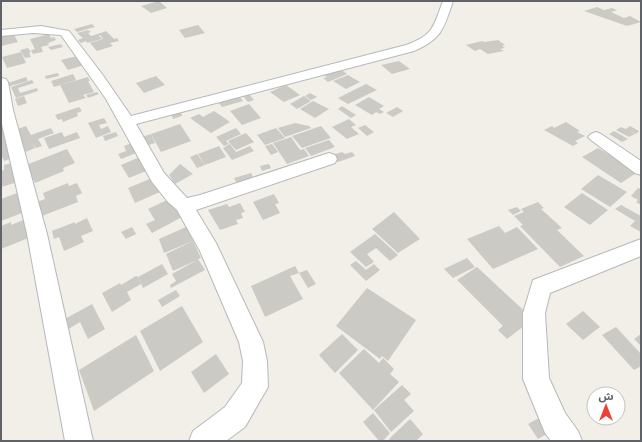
<svg xmlns="http://www.w3.org/2000/svg" width="642" height="442" font-family="'DM Sans','Noto Sans Arabic',sans-serif">
<style>
.building{fill:#cccac5}
.lines{fill:none;stroke-linecap:round;stroke-linejoin:round}
.minor-casing{stroke:#b5b8bc;stroke-width:2}
.minor{fill:#fff;fill-rule:evenodd}
</style>
<rect width="100%" height="100%" fill="#f1efe8"/>
<!-- building -->
<g class="building">
<polygon points="159,1 167,8 151,13 141,6"/>
<polygon points="597,7 604,10 597,12 612,8 617,10 611,12 624,18 630,16 641,22 627,26 584,11"/>
<polygon points="92,24 95,27 77,32 74,29"/>
<polygon points="198,25 205,33 185,38 179,30"/>
<polygon points="88,30 91,32 88,33 91,36 104,32 108,36 104,32 106,31 114,39 117,38 119,41 110,43 113,46 97,51 90,43 103,39 100,35 99,36 102,39 87,43 86,41 81,43 78,40 83,38 77,33"/>
<polygon points="13,33 18,42 1,46 1,36"/>
<polygon points="49,34 51,38 54,37 56,40 48,43 49,45 41,47 43,52 33,54 31,50 35,49 30,39"/>
<polygon points="498,40 505,45 502,46 505,48 500,49 504,51 488,54 480,49 475,51 466,45 482,41 484,42"/>
<polygon points="61,44 63,47 51,50 48,47"/>
<polygon points="28,48 31,52 29,53 31,57 25,58 20,50"/>
<polygon points="21,52 26,63 7,68 2,57"/>
<polygon points="77,56 84,65 68,70 61,60"/>
<polygon points="399,61 410,69 392,74 381,65"/>
<polygon points="340,69 347,74 328,82 323,78 327,77 324,75"/>
<polygon points="58,73 59,76 46,79 45,76"/>
<polygon points="73,74 76,80 54,87 51,81"/>
<polygon points="348,75 360,82 346,89 333,81"/>
<polygon points="156,76 165,85 144,93 136,83"/>
<polygon points="26,77 28,81 7,87 5,84"/>
<polygon points="88,77 90,81 88,81 94,92 83,95 86,98 69,103 60,85"/>
<polygon points="32,80 34,83 18,88 20,93 37,88 38,91 16,98 11,87"/>
<polygon points="366,84 377,90 348,104 338,98"/>
<polygon points="286,85 300,95 284,102 270,92"/>
<polygon points="97,92 99,94 88,98 86,95"/>
<polygon points="310,93 317,97 311,100 305,96"/>
<polygon points="249,94 254,100 248,102 243,96"/>
<polygon points="24,96 27,103 18,106 15,99"/>
<polygon points="304,96 311,101 297,109 290,104"/>
<polygon points="240,97 243,101 222,107 219,103"/>
<polygon points="369,97 384,106 379,109 384,112 380,114 376,112 372,115 355,105"/>
<polygon points="313,101 329,109 315,118 300,109"/>
<polygon points="249,104 261,118 242,125 230,111"/>
<polygon points="342,106 356,115 351,118 338,109"/>
<polygon points="79,107 82,111 77,113 78,116 63,122 62,119 58,120 55,115"/>
<polygon points="397,107 403,111 393,117 386,113"/>
<polygon points="214,111 230,122 211,133 190,118 199,114 203,117"/>
<polygon points="181,112 182,116 173,119 171,114"/>
<polygon points="104,118 107,123 99,125 101,129 108,126 111,132 96,138 88,123"/>
<polygon points="349,119 356,125 351,127 359,134 347,139 332,127"/>
<polygon points="566,122 580,131 577,132 585,136 575,141 578,143 573,146 544,130 552,126 554,128"/>
<polygon points="295,123 309,126 311,128 285,137 278,128"/>
<polygon points="180,124 191,141 161,152 151,134"/>
<polygon points="365,125 374,132 367,136 358,128"/>
<polygon points="7,126 15,147 8,150 8,152 13,151 15,157 4,161 3,158 1,158 1,129"/>
<polygon points="26,126 31,135 51,128 54,133 38,139 42,146 36,148 32,143 35,148 26,152 15,130"/>
<polygon points="321,126 331,138 302,148 292,136"/>
<polygon points="630,126 639,131 636,134 627,129 635,134 629,137 616,130 621,127 626,129"/>
<polygon points="236,128 241,134 226,141 229,144 224,146 216,137"/>
<polygon points="276,128 285,138 265,145 257,135"/>
<polygon points="614,131 628,139 622,142 609,134"/>
<polygon points="62,132 64,137 77,132 80,138 49,149 44,138"/>
<polygon points="116,132 118,136 105,141 103,136"/>
<polygon points="246,133 254,142 236,150 228,141"/>
<polygon points="151,134 155,143 146,146 142,137"/>
<polygon points="291,137 300,150 304,149 309,156 287,164 273,143"/>
<polygon points="329,140 335,147 311,156 305,148"/>
<polygon points="132,143 139,152 121,159 118,154 126,151 124,146"/>
<polygon points="230,144 236,152 250,146 254,151 232,160 223,148"/>
<polygon points="272,144 278,152 271,155 265,146"/>
<polygon points="219,146 226,157 205,165 198,154"/>
<polygon points="598,148 638,172 621,183 582,157"/>
<polygon points="67,149 75,163 63,168 64,171 35,183 26,165"/>
<polygon points="342,152 345,154 352,152 355,156 338,162 332,155"/>
<polygon points="197,154 205,165 197,168 190,157"/>
<polygon points="142,156 151,169 129,178 121,165"/>
<polygon points="16,162 18,182 1,187 1,171 4,170 4,165"/>
<polygon points="180,164 193,174 175,184 169,175"/>
<polygon points="269,164 271,168 262,171 260,166"/>
<polygon points="251,173 254,179 237,184 234,178"/>
<polygon points="598,175 627,192 610,207 581,189"/>
<polygon points="152,178 160,192 135,203 128,188"/>
<polygon points="68,183 69,186 77,183 82,193 76,196 78,202 42,216 37,202 45,199 43,193"/>
<polygon points="638,188 641,189 641,205 636,202 638,200 631,196"/>
<polygon points="17,193 22,213 1,221 1,199"/>
<polygon points="582,193 608,210 590,225 564,207"/>
<polygon points="274,194 279,203 275,204 280,213 263,220 253,202"/>
<polygon points="171,198 184,216 152,233 146,224 155,220 148,209"/>
<polygon points="538,202 544,208 541,209 562,228 557,230 584,256 560,267 520,226 523,225 514,216 524,212 521,209"/>
<polygon points="240,203 245,212 241,213 243,218 236,220 238,224 220,230 208,210 227,204 229,207"/>
<polygon points="621,205 641,216 641,232 630,226 635,221 615,209"/>
<polygon points="517,207 521,211 513,215 508,210"/>
<polygon points="394,212 420,239 398,253 372,229"/>
<polygon points="87,218 93,231 81,236 84,242 64,251 59,237 54,239 52,231 75,222 75,224"/>
<polygon points="26,219 31,237 1,249 1,226 11,222 11,225"/>
<polygon points="499,226 505,233 517,227 538,249 493,269 467,239"/>
<polygon points="132,227 136,234 126,239 121,232"/>
<polygon points="186,227 193,241 164,253 159,239"/>
<polygon points="375,234 398,255 390,261 376,248 367,254 374,262 366,267 350,252"/>
<polygon points="193,241 201,258 198,259 205,270 171,288 170,285 176,281 172,274 197,260 173,271 166,254"/>
<polygon points="467,258 475,267 453,278 444,269"/>
<polygon points="356,261 366,270 374,264 380,270 366,281 350,265"/>
<polygon points="162,264 168,274 143,288 138,277"/>
<polygon points="295,266 299,273 290,276 303,299 265,317 251,286"/>
<polygon points="477,267 533,319 507,339 498,330 503,326 457,280"/>
<polygon points="307,270 316,284 308,288 299,273"/>
<polygon points="136,276 138,277 141,284 127,292 131,300 112,312 102,293 120,283 121,285"/>
<polygon points="367,288 416,320 388,361 382,356 380,359 336,326"/>
<polygon points="176,290 180,296 162,307 158,300"/>
<polygon points="92,304 105,329 88,339 80,322 67,330 63,320"/>
<polygon points="182,306 203,342 160,371 140,331"/>
<polygon points="583,311 600,327 583,340 566,324"/>
<polygon points="616,327 641,354 641,366 634,370 602,335"/>
<polygon points="342,334 358,350 335,373 319,355"/>
<polygon points="641,334 641,346 634,339"/>
<polygon points="136,335 154,371 94,411 79,370"/>
<polygon points="364,349 379,363 383,358 394,369 390,374 399,382 373,410 339,373"/>
<polygon points="216,354 229,374 204,393 191,372"/>
<polygon points="402,385 411,394 404,400 414,411 391,432 374,410"/>
<polygon points="373,413 390,433 383,441 379,441 363,422"/>
<polygon points="539,418 550,432 538,439 528,424"/>
<polygon points="410,419 423,434 416,441 390,441 389,439"/>
</g>
<g class="lines">
<defs>
<g id="minor">
<path d="M443,1H453C444,28 442,39 414,51L136,124L164,173L187,198L200,195L329,153L335,155L337,159L335,163L196,210L216,243L263,342L267,361L268,387L245,427L226,441H189L193,431L225,407L242,383L243,361L239,342L200,251L177,210L168,202L152,182L106,99L61,35L33,33L1,36V30L41,26L69,31L102,74L131,116L406,45C434,35 433,27 443,1Z"/>
<polygon points="1,78 6,79 8,82 13,110 47,234 93,441 65,441 27,234 1,120"/>
<polygon points="596,132 601,134 641,161 641,175 635,173 591,140 588,137 591,134"/>
<polygon points="641,239 641,256 550,293 545,313 549,378 565,413 578,431 582,441 551,441 545,433 523,379 523,313 533,280"/>
</g>
</defs>
<!-- minor casing -->
<use href="#minor" class="minor-casing"/>
<!-- minor -->
<use href="#minor" class="minor"/>
</g>
<!-- border -->
<rect width="642" height="442" fill="none" stroke="#5f6368" stroke-width="4"/>
<!-- north arrow -->
<g transform="translate(606 406)"><circle r="19" fill="#ffffff" stroke="#bfc1c3"/>
<path d="M0-3L7 15L0 10L-7 15Z" fill="#ea4335"/>
<text y="-6" font-size="11" font-weight="bold" text-anchor="middle" fill="#5f6368">ش</text>
</g>
</svg>
